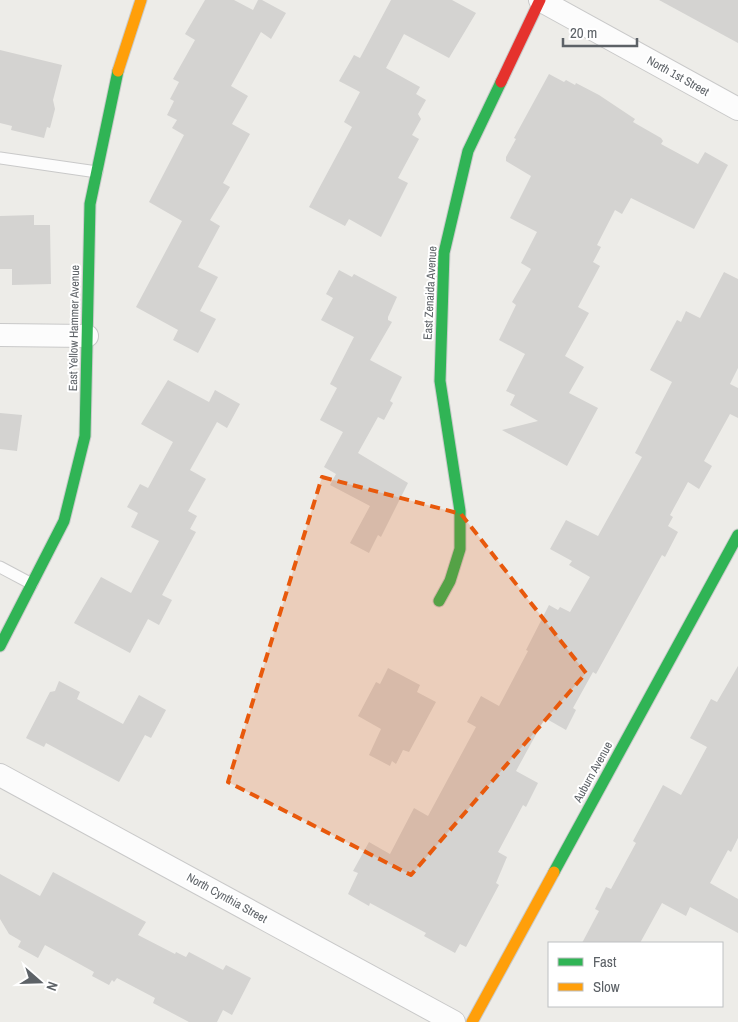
<svg xmlns="http://www.w3.org/2000/svg" width="738" height="1022" font-family="'Archivo Narrow',sans-serif">
<style>
.building{fill:#d4d3d1}
.lines{fill:none;stroke-linecap:round;stroke-linejoin:round}
.lane-casing{stroke:#c9c9c9;stroke-width:13}
.street-casing{stroke:#c9c9c9;stroke-width:24}
.fast-casing{stroke:#c9caca;stroke-width:13}
.slow-casing{stroke:#c9caca;stroke-width:13}
.jam-casing{stroke:#c9caca;stroke-width:13}
.lane{stroke:#fcfcfc;stroke-width:11}
.street{stroke:#fcfcfc;stroke-width:22}
.fast{stroke:#30b455;stroke-width:11}
.slow{stroke:#ff9f0a;stroke-width:11}
.jam{stroke:#e5322d;stroke-width:11}
.marked{fill:#e8590c;fill-opacity:0.2;stroke:#e8590c;stroke-width:4;stroke-dasharray:10 6;stroke-linejoin:round}
.labels{text-anchor:middle;stroke-width:4;stroke-linejoin:round;paint-order:stroke}
.street-label{font-size:12px;fill:#5d6267;stroke:#fff}
</style>
<rect width="100%" height="100%" fill="#edece8"/>
<!-- building -->
<g class="building">
<polygon points="205,0 234,0 253,10 258,0 262,0 286,13 271,39 261,32 231,86 248,96 232,124 250,134 223,183 230,187 210,220 220,226 198,267 218,277 200,311 216,319 198,353 173,340 178,330 136,307 182,221 149,202 184,135 172,128 177,120 167,115 174,101 170,99 179,82 173,79 195,40 185,34"/>
<polygon points="391,0 452,0 476,13 449,58 404,34 386,68 420,87 416,94 426,100 418,114 421,119 412,135 419,139 398,178 408,183 381,237 349,219 345,226 309,207 352,127 344,122 360,92 339,81 354,55 360,58"/>
<polygon points="659,0 738,0 738,43"/>
<polygon points="0,50 62,65 53,100 55,109 50,128 47,127 44,138 11,130 12,126 0,123"/>
<polygon points="549,74 564,82 566,80 575,85 576,83 599,95 635,119 633,122 661,138 663,141 661,144 698,164 705,152 728,165 694,229 631,198 622,214 615,210 597,245 601,247 593,262 600,266 578,307 589,313 565,356 584,367 569,393 598,408 567,466 502,430 538,421 510,405 515,395 506,391 525,354 499,340 516,305 512,302 531,269 521,263 537,232 510,218 531,176 506,161 506,157 516,139 514,138"/>
<polygon points="34,215 34,225 50,225 51,284 12,285 12,269 0,269 0,216"/>
<polygon points="339,270 352,277 354,274 397,297 388,317 388,320 392,322 370,360 402,377 390,401 393,403 384,420 378,417 358,453 408,483 381,537 378,535 369,553 350,543 370,506 330,485 336,474 324,467 343,432 320,420 337,388 330,384 354,337 321,320 333,298 326,294"/>
<polygon points="724,272 738,279 738,368 730,384 738,388 738,418 730,414 704,461 712,466 699,489 688,482 670,515 673,517 668,526 678,532 665,557 662,555 596,674 593,672 573,708 576,710 566,730 545,718 516,771 538,783 526,807 523,805 498,852 507,857 496,883 499,885 466,947 460,944 455,953 424,936 426,933 370,903 369,906 348,894 358,873 353,871 369,842 390,854 414,808 428,816 476,727 467,722 481,696 499,706 528,651 526,650 549,605 558,610 560,607 570,612 590,577 569,565 572,561 550,549 566,520 598,536 642,457 635,453 672,382 650,370 677,320 681,322 686,311 700,318"/>
<polygon points="168,380 209,402 215,390 240,404 227,428 217,422 190,470 206,479 188,511 197,516 190,529 196,532 162,595 172,600 159,625 148,619 130,653 74,623 101,577 131,593 159,541 131,527 138,513 127,507 140,484 148,488 173,442 141,424"/>
<polygon points="0,413 22,415 17,451 0,449"/>
<polygon points="738,666 738,838 731,852 728,850 710,883 738,899 738,933 690,907 686,916 662,903 640,943 582,943 599,911 595,909 606,887 611,889 636,843 633,841 663,785 681,795 707,747 690,738 711,699 717,702"/>
<polygon points="388,668 420,685 417,692 436,702 409,752 403,750 396,764 392,761 390,766 369,755 381,729 358,716 376,682 380,684"/>
<polygon points="59,681 80,692 77,699 123,724 139,695 166,710 151,738 145,735 119,782 46,743 44,747 26,738 50,692 55,691"/>
<polygon points="53,872 146,922 138,935 175,954 176,952 186,957 189,952 223,970 226,965 251,978 232,1015 223,1010 217,1022 189,1022 153,1003 155,998 117,978 114,982 112,980 109,985 92,976 94,972 45,945 38,958 18,947 21,941 9,934 0,919 0,874 40,896"/>
</g>
<g class="lines">
<defs>
<g id="lane">
<polyline points="0,158 97,172"/>
<polyline points="0,567 32,584"/>
</g>
<g id="street">
<polyline points="540,0 738,109"/>
<polyline points="0,335 87,336"/>
<polyline points="0,775 454,1022"/>
</g>
<g id="fast">
<polyline points="439,601 450,581 460,549 460,511 440,381 444,253 468,151 501,82"/>
<polyline points="0,646 64,521 85,436 90,204 118,71"/>
<polyline points="554,872 738,535"/>
</g>
<g id="slow">
<polyline points="118,71 141,0"/>
<polyline points="472,1022 554,872"/>
</g>
<polyline id="jam" points="501,82 540,0"/>
</defs>
<!-- lane casing -->
<use href="#lane" class="lane-casing"/>
<!-- street casing -->
<use href="#street" class="street-casing"/>
<!-- fast casing -->
<use href="#fast" class="fast-casing"/>
<!-- slow casing -->
<use href="#slow" class="slow-casing"/>
<!-- jam casing -->
<use href="#jam" class="jam-casing"/>
<!-- lane -->
<use href="#lane" class="lane"/>
<!-- street -->
<use href="#street" class="street"/>
<!-- fast -->
<use href="#fast" class="fast"/>
<!-- slow -->
<use href="#slow" class="slow"/>
<!-- jam -->
<use href="#jam" class="jam"/>
</g>
<!-- marked area -->
<path class="marked" d="M322,477L461,514L586,673L411,875L228,782Z"/>
<g class="labels">
<!-- street labels -->
<g class="street-label">
<text transform="translate(678 76) rotate(29)" y="4">North 1st Street</text>
<text transform="translate(430 293) rotate(-87)" y="4">East Zenaida Avenue</text>
<text transform="translate(74 328) rotate(-89)" y="4">East Yellow Hammer Avenue</text>
<text transform="translate(593 772) rotate(-61)" y="4">Auburn Avenue</text>
<text transform="translate(227 898) rotate(29)" y="4">North Cynthia Street</text>
</g>
</g>
<!-- legend -->
<rect x="548" y="942" width="175" height="65" fill="#ffffff" stroke="#bec0c2"/>
<rect x="558" y="958" width="25" height="8" fill="#30b455" stroke="#bec0c2"/>
<text x="593" y="967" font-size="15" fill="#5d6267">Fast</text>
<rect x="558" y="983" width="25" height="8" fill="#ff9f0a" stroke="#bec0c2"/>
<text x="593" y="992" font-size="15" fill="#5d6267">Slow</text>
<!-- north arrow -->
<g transform="translate(40 982) rotate(110)" stroke="#ffffff" stroke-width="4" paint-order="stroke">
<path d="M0-4L9 19L0 12L-9 19Z" fill="#5d6267"/>
<text y="-8" font-size="14" font-weight="bold" text-anchor="middle" fill="#5d6267">N</text>
</g>
<!-- scale -->
<path d="M563 38v8h74v-8" fill="none" stroke="#5d6267" stroke-width="2.5"/>
<text x="570" y="38" font-size="15" fill="#5d6267" stroke="#ffffff" stroke-width="4" paint-order="stroke">20 m</text>
</svg>
